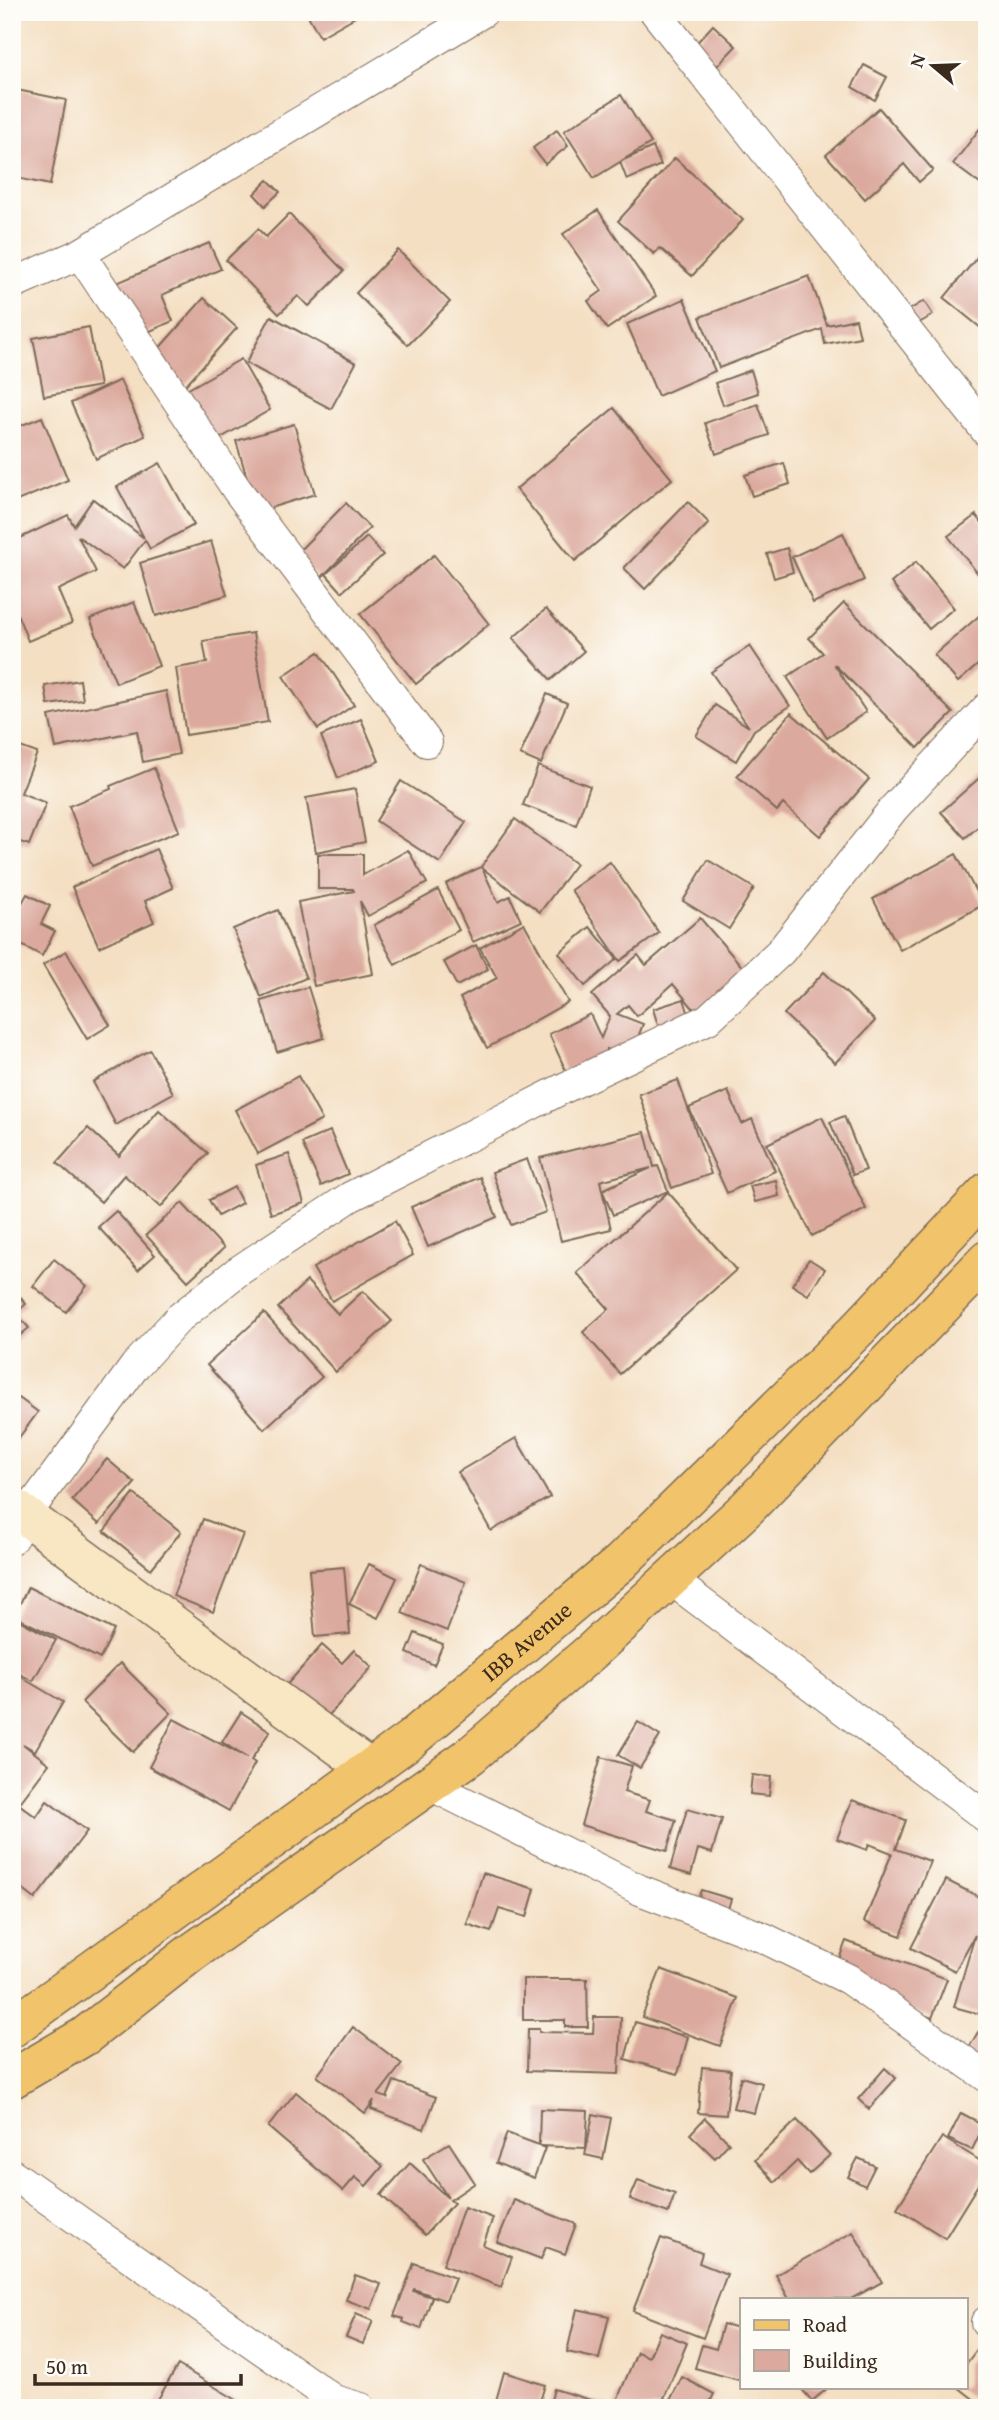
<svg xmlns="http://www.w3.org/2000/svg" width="999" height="2420" font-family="'Gentium Book Plus',serif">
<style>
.building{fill:#dba99d}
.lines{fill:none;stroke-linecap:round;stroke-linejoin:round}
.street-casing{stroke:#7c6957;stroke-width:32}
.secondary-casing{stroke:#7c6957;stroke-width:41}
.primary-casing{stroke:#7c6957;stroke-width:41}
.street{stroke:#fff;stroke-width:30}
.secondary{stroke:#f9e7c3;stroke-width:38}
.primary{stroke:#f1c36a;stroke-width:38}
.labels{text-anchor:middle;stroke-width:5;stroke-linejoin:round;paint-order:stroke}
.street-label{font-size:23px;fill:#3b2a1e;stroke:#fdfcf7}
</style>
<rect width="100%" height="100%" fill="#fdfcf7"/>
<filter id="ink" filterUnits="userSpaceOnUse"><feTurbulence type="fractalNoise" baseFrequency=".0143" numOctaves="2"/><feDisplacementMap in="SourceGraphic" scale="14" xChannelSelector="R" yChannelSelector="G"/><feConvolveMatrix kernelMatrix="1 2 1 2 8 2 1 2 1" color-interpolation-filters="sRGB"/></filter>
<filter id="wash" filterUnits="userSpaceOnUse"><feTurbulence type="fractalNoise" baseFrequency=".00686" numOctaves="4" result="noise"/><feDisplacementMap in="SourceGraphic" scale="28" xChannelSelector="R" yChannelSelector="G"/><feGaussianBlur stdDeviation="1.57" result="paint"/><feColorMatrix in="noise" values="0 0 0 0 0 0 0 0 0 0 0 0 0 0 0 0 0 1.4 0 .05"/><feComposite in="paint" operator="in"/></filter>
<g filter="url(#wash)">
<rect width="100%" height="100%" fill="#f4dfc2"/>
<g id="blocks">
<!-- building -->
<g class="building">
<polygon points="306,12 364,12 320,37"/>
<polygon points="713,25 736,46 713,70 691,49"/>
<polygon points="864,65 887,77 875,100 852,87"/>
<polygon points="17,90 66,100 50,185 12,177 12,115"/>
<polygon points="621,95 651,143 621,161 653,147 661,165 627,180 620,162 594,178 564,131"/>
<polygon points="879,108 933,170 919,182 904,164 865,199 826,155"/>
<polygon points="987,119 987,189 953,164"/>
<polygon points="557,130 568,146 545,164 533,148"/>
<polygon points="675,158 743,220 692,276 660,248 654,254 618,221"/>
<polygon points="268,180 280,192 265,206 254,194"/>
<polygon points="598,210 656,296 607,329 588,301 602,291 563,234"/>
<polygon points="289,214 344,271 309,306 298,296 279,314 226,260 258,229 266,237"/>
<polygon points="209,243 221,269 162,295 173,321 132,339 110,286"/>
<polygon points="987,245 987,333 944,298"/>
<polygon points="398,250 450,302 408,345 356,293"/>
<polygon points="809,276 827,325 856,319 860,337 825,344 822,329 719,368 700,317"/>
<polygon points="204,298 237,328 179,392 146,363"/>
<polygon points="684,299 715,371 658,396 627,324"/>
<polygon points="924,301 933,315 912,327 904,313"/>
<polygon points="271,316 356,363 331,409 246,363"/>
<polygon points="89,327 100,386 44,396 33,338"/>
<polygon points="241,359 270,410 212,443 183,392"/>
<polygon points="751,370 758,393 723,405 715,383"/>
<polygon points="120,380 145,436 96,459 71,403"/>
<polygon points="758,404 769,435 716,454 705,423"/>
<polygon points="614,408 672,479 575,561 516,489"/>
<polygon points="42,417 68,480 12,503 12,429"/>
<polygon points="294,424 315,494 257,512 236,441"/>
<polygon points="160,463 194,525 150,549 145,540 123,569 78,536 96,572 58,590 72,623 28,641 16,611 12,612 12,542 68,515 74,526 93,499 144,538 117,487"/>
<polygon points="784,463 790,484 752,496 745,475"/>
<polygon points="688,502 709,523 645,589 624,568"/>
<polygon points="346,503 370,528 320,579 295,555"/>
<polygon points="976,515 987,529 987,585 948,536"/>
<polygon points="843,533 864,580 813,603 792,557"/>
<polygon points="367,537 383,555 342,592 326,574"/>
<polygon points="211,541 227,595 156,616 140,563"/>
<polygon points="787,548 793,572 774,578 767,554"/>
<polygon points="434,555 489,624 416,684 360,614"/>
<polygon points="916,562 954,608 929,629 891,583"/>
<polygon points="134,602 159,666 116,683 90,619"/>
<polygon points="844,603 953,713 918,748 834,664 866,712 827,738 787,677 823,653 809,638"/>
<polygon points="546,609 584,651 551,680 513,638"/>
<polygon points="987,609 987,657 958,682 934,655"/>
<polygon points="253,633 268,722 186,735 176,668 207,663 203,641"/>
<polygon points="750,646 790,706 754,730 736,761 696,736 715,705 749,727 711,672"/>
<polygon points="319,652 354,705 318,729 283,676"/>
<polygon points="80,680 83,700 48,705 45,686"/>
<polygon points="166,691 179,754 143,762 137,731 56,748 49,716"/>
<polygon points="547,694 567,703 541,764 520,755"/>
<polygon points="791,713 869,779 820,836 783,804 777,811 737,776"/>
<polygon points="361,719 379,761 338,778 321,736"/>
<polygon points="12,744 37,753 21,793 46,803 29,845 12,839"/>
<polygon points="538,766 590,786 576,825 523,805"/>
<polygon points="154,768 179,831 92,866 69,806 111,789 110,786"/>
<polygon points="987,771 987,819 965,838 941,812"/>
<polygon points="401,781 466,822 440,863 376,821"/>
<polygon points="355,789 365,842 316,852 306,798"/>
<polygon points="515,819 576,864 540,912 482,868 498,902 510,896 521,920 473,942 446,884 481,867"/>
<polygon points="156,849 173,888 145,901 154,922 99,947 72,887"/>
<polygon points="408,850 427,883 368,916 360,901 373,974 314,986 298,902 354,891 353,889 318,889 318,854 363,854 363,875"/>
<polygon points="956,854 983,905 900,950 873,899"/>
<polygon points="708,860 754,888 729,929 683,901"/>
<polygon points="610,862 659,933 620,961 571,890"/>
<polygon points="438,890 459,930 395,965 374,925"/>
<polygon points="27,894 50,906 41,924 55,931 42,956 12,940 12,921"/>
<polygon points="278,910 306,978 261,997 233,929"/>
<polygon points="700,918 745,970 697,1013 673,984 637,1016 628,1005 617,1014 643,1024 630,1058 607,1049 607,1052 566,1071 549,1034 590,1014 601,1038 610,1016 592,995 638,955 646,965"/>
<polygon points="524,923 568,1002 487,1048 460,998 497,978 480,948"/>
<polygon points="590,927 617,959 585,986 559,953"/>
<polygon points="476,945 488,969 457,986 444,962"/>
<polygon points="66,951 110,1025 87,1039 43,965"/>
<polygon points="824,972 875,1021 835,1063 784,1014"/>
<polygon points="308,987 324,1038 277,1052 261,1001"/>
<polygon points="684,999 692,1025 661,1035 653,1009"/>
<polygon points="150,1050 173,1093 116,1125 93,1082"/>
<polygon points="298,1076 322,1120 258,1154 235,1110"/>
<polygon points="678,1080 711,1174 672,1188 639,1094"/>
<polygon points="728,1091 742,1124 752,1119 775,1171 727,1193 689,1108"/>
<polygon points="159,1110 208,1153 161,1207 124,1175 101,1202 57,1163 88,1128 119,1156"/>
<polygon points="844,1116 866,1170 853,1175 830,1122"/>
<polygon points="822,1117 866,1209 812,1236 767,1144"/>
<polygon points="330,1131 348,1174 321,1186 302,1143"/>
<polygon points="645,1132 654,1167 658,1166 668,1191 613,1215 602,1190 651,1168 600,1181 611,1229 561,1241 540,1158"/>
<polygon points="289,1154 304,1203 271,1214 256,1165"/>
<polygon points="527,1159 546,1212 511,1225 492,1172"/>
<polygon points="480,1177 497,1217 428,1247 411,1207"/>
<polygon points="776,1180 779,1196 755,1202 750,1186"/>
<polygon points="234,1187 242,1203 218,1216 209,1200"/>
<polygon points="668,1192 736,1270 620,1374 583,1332 609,1309 577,1273"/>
<polygon points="182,1203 224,1248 188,1281 146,1235"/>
<polygon points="116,1211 155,1255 138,1270 98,1227"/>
<polygon points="395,1221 413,1255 332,1301 313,1268"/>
<polygon points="54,1259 87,1286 66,1312 33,1286"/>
<polygon points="809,1259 825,1269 808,1295 792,1285"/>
<polygon points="307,1281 338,1314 363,1291 392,1321 336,1372 278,1308"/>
<polygon points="12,1287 26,1304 16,1313 29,1328 12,1342"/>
<polygon points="264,1313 322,1377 264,1429 207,1365"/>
<polygon points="19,1398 38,1412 12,1447 12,1407"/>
<polygon points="516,1438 550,1497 491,1531 458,1472"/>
<polygon points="107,1459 135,1483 99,1524 72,1500"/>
<polygon points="134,1494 181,1532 151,1569 104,1531"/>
<polygon points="203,1519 243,1534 213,1612 173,1596"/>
<polygon points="369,1564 397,1578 378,1618 349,1604"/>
<polygon points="421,1564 466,1582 447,1631 402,1613"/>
<polygon points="344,1567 350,1634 315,1637 309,1570"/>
<polygon points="28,1587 114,1630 100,1659 14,1616"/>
<polygon points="12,1616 56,1640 33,1681 12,1670"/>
<polygon points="415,1633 443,1644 434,1665 407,1653"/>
<polygon points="322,1645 342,1663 354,1650 372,1667 321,1724 283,1689"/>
<polygon points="120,1663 171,1713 133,1752 82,1702"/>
<polygon points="14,1673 63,1702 35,1751 23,1744 49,1764 19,1804 36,1817 47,1801 87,1831 35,1899 12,1881"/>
<polygon points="241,1712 270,1731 251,1760 255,1763 229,1811 149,1767 174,1719 247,1758 222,1742"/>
<polygon points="638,1722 660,1736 640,1768 618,1755"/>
<polygon points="601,1757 632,1766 624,1792 650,1800 646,1811 676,1820 667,1851 581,1825"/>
<polygon points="752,1775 771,1777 769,1796 750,1794"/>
<polygon points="852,1800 906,1820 896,1849 930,1861 901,1936 864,1922 892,1853 869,1844 867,1850 837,1839"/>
<polygon points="687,1809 722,1819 712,1853 698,1849 691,1875 670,1869"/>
<polygon points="483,1873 535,1889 527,1917 499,1909 491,1932 467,1924"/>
<polygon points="946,1880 987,1901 987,2016 954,2007 975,1935 955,1971 911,1948"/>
<polygon points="701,1890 731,1899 724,1922 694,1913"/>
<polygon points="846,1941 947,1979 932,2018 831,1980"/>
<polygon points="661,1969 738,1998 720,2046 642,2017"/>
<polygon points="523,1979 587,1979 588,2027 565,2027 565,2020 523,2020"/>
<polygon points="594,2017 621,2017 619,2074 527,2071 528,2029 539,2029 539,2032 593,2033"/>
<polygon points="635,2022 688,2037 678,2074 625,2059"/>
<polygon points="353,2027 402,2064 378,2095 387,2098 394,2081 436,2097 424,2129 371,2109 374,2100 365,2113 317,2076"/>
<polygon points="978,2032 987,2037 987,2044 976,2063 964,2056"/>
<polygon points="702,2067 731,2070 726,2115 698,2113"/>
<polygon points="885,2068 896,2078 869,2109 858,2099"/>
<polygon points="741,2077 762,2083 754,2113 733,2108"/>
<polygon points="296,2092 383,2166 366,2186 355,2177 343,2191 268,2127"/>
<polygon points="540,2109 588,2111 586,2148 540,2146 545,2148 534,2178 496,2163 507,2133 539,2145"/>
<polygon points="961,2113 984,2125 972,2150 948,2139"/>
<polygon points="593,2114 611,2118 603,2159 585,2155"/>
<polygon points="705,2118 729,2143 715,2158 690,2134"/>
<polygon points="797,2120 830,2155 809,2174 797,2161 775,2182 755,2160"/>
<polygon points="942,2137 987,2165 987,2170 945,2238 897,2208"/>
<polygon points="449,2143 475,2183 450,2200 454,2203 425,2235 381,2195 410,2163 448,2198 423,2159"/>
<polygon points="858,2158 875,2166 865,2186 848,2177"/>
<polygon points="638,2180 675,2194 668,2213 630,2199"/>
<polygon points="514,2200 576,2224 565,2254 546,2247 541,2259 497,2242"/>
<polygon points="464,2207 493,2218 483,2245 512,2257 501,2287 443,2265"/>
<polygon points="853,2232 882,2282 851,2299 789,2299 776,2275"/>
<polygon points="661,2238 702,2253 699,2263 727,2274 703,2338 633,2311"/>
<polygon points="414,2263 455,2278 446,2301 414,2289 413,2291 432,2297 421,2329 403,2322 404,2319 394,2316"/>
<polygon points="355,2275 381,2284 371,2309 346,2300"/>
<polygon points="577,2309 609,2316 599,2359 567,2352"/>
<polygon points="356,2314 373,2321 363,2344 346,2337"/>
<polygon points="723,2324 742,2329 742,2381 695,2368 702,2345 716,2349"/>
<polygon points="660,2332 687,2343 660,2408 622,2408 615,2405 637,2352 649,2357"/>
<polygon points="987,2336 987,2408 985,2408 958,2387 966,2387 966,2364"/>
<polygon points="178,2365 250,2408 153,2408"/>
<polygon points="504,2372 545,2385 538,2408 494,2408"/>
<polygon points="682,2377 714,2394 707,2408 666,2408"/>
<polygon points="800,2387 829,2387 812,2401"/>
<polygon points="554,2389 607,2405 606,2408 549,2408"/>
</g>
</g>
</g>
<g filter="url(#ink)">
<use href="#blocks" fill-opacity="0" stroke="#7c6957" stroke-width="2"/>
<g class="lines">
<defs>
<g id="street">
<polyline points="655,12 987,432"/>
<polyline points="80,254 237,490 427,742"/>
<polyline points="12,284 80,254 483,12"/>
<polyline points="12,1539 25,1516 135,1366 179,1318 237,1272 350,1197 562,1089 708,1019 781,951 894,808 987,708"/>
<polyline points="670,1579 987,1818"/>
<polyline points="430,1785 640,1890 764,1938 848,1979 987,2077"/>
<polyline points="12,2174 334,2400 361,2408"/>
<polyline points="986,2322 987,2321"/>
</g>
<polyline id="secondary" points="12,1506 370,1769"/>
<g id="primary">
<path id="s1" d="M12,2028L411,1739L620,1563L859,1328L987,1192"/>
<polyline points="12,2079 85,2036 191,1953 470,1756 592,1651 747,1508 987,1260"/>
</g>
</defs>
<!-- street casing -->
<use href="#street" class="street-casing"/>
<!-- secondary casing -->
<use href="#secondary" class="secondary-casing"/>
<!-- primary casing -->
<use href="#primary" class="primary-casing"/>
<!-- street -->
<use href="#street" class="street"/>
<!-- secondary -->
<use href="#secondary" class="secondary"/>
<!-- primary -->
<use href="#primary" class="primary"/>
</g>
</g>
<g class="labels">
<!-- street labels -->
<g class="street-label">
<text dy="8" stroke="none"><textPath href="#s1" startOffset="644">IBB Avenue</textPath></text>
</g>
</g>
<!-- margin -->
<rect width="999" height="2420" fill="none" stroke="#fdfcf7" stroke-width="42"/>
<!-- legend -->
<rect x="740" y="2298" width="228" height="91" fill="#fdfcf7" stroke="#afa8a0" stroke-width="2"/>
<rect x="754" y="2320" width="35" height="10" fill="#f1c36a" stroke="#afa8a0" stroke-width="2"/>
<text x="803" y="2332" font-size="21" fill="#3b2a1e">Road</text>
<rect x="754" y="2350" width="35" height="21" fill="#dba99d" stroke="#afa8a0" stroke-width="2"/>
<text x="803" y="2368" font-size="21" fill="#3b2a1e">Building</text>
<!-- north arrow -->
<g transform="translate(933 66) rotate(289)" stroke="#fdfcf7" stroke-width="5" paint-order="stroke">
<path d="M0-5L12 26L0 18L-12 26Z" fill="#3b2a1e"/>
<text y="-10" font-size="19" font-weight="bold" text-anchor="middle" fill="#3b2a1e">N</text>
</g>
<!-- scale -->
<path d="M35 2374v10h206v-10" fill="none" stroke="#3b2a1e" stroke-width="3.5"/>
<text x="46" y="2374" font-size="21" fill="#3b2a1e" stroke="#fdfcf7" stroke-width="5" paint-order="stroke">50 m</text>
</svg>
